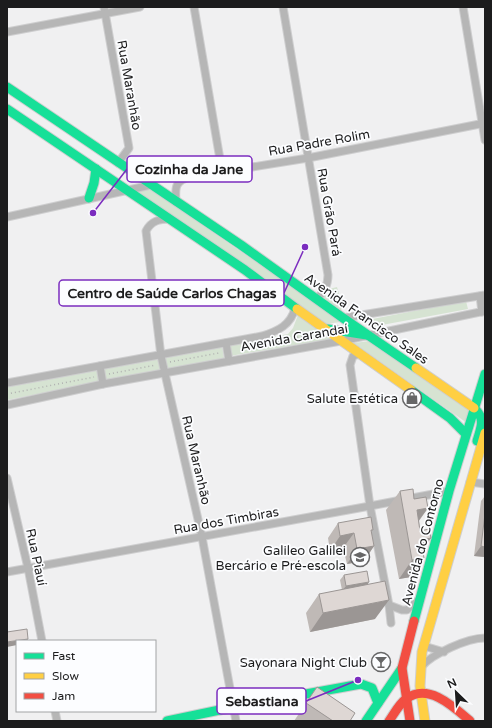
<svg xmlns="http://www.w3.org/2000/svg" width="492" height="728" font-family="'Varela Round',sans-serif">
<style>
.green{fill:#d6e3d2}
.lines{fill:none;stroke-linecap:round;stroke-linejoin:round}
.street-casing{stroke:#cececf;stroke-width:9}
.fast-casing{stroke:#cececf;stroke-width:11}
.slow-casing{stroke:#cececf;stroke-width:11}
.jam-casing{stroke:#cececf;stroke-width:11}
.path{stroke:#b0b0b0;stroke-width:1.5;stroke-dasharray:1 3;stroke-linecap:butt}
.street{stroke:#b6b6b6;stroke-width:7}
.fast{stroke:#16e098;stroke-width:9}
.slow{stroke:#ffcf43;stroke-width:9}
.jam{stroke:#f24e42;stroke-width:9}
.wall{fill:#bfb9b6}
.shaded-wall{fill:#9b9694}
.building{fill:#ded7d4;stroke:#9b9694}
.labels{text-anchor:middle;stroke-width:3.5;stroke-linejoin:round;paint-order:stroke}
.street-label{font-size:13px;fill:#1c1c1d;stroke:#fcfdff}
.poi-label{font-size:13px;fill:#1c1c1d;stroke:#fcfdff;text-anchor:end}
.leader{fill:none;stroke:#7b2cbf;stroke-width:1.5}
.callout-dot{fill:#7b2cbf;stroke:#fcfdff;stroke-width:1.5}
.callout{fill:#fcfdff;stroke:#7b2cbf;stroke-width:1.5}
.callout-label{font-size:14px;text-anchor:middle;font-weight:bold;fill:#1c1c1d}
</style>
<rect width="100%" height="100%" fill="#f0f0f1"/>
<!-- green -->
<g class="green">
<polygon points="150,189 318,305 329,289 337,287 342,304 340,322 326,324 253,270 135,192"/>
<polygon points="466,301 468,309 371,327 362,321"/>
<polygon points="298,315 331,339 230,356 229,345 288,334 293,328"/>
<polygon points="370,341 469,410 467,423 354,343"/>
<polygon points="222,346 224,358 166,370 164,358"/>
<polygon points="159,359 161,370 105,381 103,369"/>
<polygon points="97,370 99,382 7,400 7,387"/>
</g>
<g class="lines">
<defs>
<g id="street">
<polyline points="104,7 129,148 118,163"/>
<polyline points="194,7 222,171"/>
<path d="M283,7L328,275C328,286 324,291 317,299"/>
<polyline points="463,7 485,140"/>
<polyline points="7,32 140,7"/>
<path d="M176,202C175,187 175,181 190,177L308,158L485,123"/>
<polyline points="7,217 151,185"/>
<path d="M170,219C159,219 151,221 146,231L161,356L202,537L236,721"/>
<polyline points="480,296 482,312"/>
<polyline points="343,318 485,295"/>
<polyline points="226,343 229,361"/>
<polyline points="360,354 353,356 350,365 370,506 389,605 391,623"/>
<polyline points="100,366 103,384"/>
<path d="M7,383L262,336C278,331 291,325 295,308"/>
<polyline points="7,405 103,384 341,341 485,311"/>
<polyline points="7,478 28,568 42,641"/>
<polyline points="470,482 485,484"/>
<polyline points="7,572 370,506 449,491"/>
<polyline points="389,605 402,610 407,610 417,601"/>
<polyline points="424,646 444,652"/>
<path d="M421,667C432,654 467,638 485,638"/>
<polyline points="55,711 57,721"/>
</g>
<g id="fast">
<polyline points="7,87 241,245 343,318 416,368"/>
<polyline points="7,109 245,270 297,309"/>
<polyline points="89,198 94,183 96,169"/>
<polyline points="328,329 367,335"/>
<polyline points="411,390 450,418 466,434"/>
<path d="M474,408C486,419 481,427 477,441"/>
<polyline points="414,621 449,491 485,374"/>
<polyline points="167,721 234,707 361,684 372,688 378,703"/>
<polyline points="366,721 402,668"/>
</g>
<g id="slow">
<polyline points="297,309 411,390"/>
<polyline points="416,368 474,408"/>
<polyline points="425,721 420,686 422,652 485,433"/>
</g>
<g id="jam">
<path d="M389,721C394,714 399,704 406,699C428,682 454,707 470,721"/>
<polyline points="410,721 402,668 414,621"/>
</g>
</defs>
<!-- street casing -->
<use href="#street" class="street-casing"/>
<!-- fast casing -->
<use href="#fast" class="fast-casing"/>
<!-- slow casing -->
<use href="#slow" class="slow-casing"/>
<!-- jam casing -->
<use href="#jam" class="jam-casing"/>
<!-- path -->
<g class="path">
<polyline points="266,344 313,334"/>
<polyline points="170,362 219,353"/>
<polyline points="109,374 156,365"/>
<polyline points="7,394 94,377"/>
</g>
<!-- street -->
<use href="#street" class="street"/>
<!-- fast -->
<use href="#fast" class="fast"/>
<!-- slow -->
<use href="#slow" class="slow"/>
<!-- jam -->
<use href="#jam" class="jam"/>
</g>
<!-- wall -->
<g class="wall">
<polygon points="400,491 414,499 428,508 419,521 420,531 431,538 423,549 411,577 399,579 386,510"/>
<polygon points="485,496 485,557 474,556 481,501"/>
<polygon points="338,523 371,532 374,546 364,561 347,564 343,548 330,551 328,538"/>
<polygon points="344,575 367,585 375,619 310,632 306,613 319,594 342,590 340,580"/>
<polygon points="317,687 350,721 294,721"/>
</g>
<!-- shaded-wall -->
<g class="shaded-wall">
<polygon points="428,508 414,527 417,510"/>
<polygon points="354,533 343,548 330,551 340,536"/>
<polygon points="431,538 418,557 421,540"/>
<polygon points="374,546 364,561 347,564 357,549"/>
<polygon points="481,546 485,547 485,557 474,556"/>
<polygon points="424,558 411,577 399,579 412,560"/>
<polygon points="369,582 366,587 342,591 346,586"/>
<polygon points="389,600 375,619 310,632 323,613"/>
<polygon points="28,639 27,641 17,641 17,645 7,647 7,642"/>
</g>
<!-- building -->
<g class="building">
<polygon points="413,489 414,499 426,497 428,508 417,510 420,531 429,529 431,538 421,540 424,558 412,560 400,491"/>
<polygon points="485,514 485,547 481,546"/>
<polygon points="371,517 373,530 371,530 374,546 357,549 354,533 340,536 338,523"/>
<polygon points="367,571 369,582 346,586 344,575"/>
<polygon points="385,581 389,600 323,613 319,594"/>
<polygon points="27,629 28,639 7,642 7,632"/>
<polygon points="317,687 355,713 350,721 333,721 306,703"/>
</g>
<!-- icons -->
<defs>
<symbol id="shop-ring" viewBox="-11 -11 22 22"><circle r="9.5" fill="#fcfdff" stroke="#666667" stroke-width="1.5"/><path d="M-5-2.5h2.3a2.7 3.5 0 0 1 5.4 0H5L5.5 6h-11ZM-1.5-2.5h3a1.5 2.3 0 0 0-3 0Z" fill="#666667"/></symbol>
<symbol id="school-ring" viewBox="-11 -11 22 22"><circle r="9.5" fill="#fcfdff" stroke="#666667" stroke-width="1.5"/><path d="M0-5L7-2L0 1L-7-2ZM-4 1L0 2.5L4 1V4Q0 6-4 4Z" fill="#666667"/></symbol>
<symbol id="bar-ring" viewBox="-11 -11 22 22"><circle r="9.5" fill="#fcfdff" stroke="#666667" stroke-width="1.5"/><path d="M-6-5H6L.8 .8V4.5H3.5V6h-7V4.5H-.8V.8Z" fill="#666667"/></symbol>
</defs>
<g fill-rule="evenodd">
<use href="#shop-ring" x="401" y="387" width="22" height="22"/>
<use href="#school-ring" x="349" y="546" width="22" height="22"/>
<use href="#bar-ring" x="370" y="651" width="22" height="22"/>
</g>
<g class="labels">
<!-- street labels -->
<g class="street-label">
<text transform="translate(130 85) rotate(80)" y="5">Rua Maranhão</text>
<text transform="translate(319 142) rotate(-10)" y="5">Rua Padre Rolim</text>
<text transform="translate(330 212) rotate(80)" y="5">Rua Grão Pará</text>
<text transform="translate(367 318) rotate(35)" y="5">Avenida Francisco Sales</text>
<text transform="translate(294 337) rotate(-10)" y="5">Avenida Carandaí</text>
<text transform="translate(197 460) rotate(77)" y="5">Rua Maranhão</text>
<text transform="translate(226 520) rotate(-10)" y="5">Rua dos Timbiras</text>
<text transform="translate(422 542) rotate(-75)" y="5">Avenida do Contorno</text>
<text transform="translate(37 557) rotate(78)" y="5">Rua Piauí</text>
</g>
<!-- poi labels -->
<g class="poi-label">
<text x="398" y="403">Salute Estética</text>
<text x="346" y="555">Galileo Galilei<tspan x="346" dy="15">Bercário e Pré-escola</tspan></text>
<text x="367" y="667">Sayonara Night Club</text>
</g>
</g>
<!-- callouts -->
<path class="leader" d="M93 213L127 169M305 247L284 293M358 680L306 701"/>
<g class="callout-dot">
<circle cx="93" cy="213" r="4"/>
<circle cx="305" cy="247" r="4"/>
<circle cx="358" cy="680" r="4"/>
</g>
<g class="callout">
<rect x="127" y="156" width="125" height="26" rx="4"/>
<rect x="59" y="280" width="225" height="26" rx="4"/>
<rect x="217" y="688" width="89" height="26" rx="4"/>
</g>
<g class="callout-label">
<text x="189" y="174">Cozinha da Jane</text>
<text x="172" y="298">Centro de Saúde Carlos Chagas</text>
<text x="262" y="706">Sebastiana</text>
</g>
<!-- border -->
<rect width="492" height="728" fill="none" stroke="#1c1c1d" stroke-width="16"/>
<!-- legend -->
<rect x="16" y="640" width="140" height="72" fill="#fcfdff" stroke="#a2a3a5"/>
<rect x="24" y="653" width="20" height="6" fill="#16e098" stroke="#a2a3a5"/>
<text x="52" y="660" font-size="12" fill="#1c1c1d">Fast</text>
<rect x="24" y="673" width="20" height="6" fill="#ffcf43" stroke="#a2a3a5"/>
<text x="52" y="680" font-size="12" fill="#1c1c1d">Slow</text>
<rect x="24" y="693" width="20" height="6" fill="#f24e42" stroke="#a2a3a5"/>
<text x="52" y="700" font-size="12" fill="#1c1c1d">Jam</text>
<!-- north arrow -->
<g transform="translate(456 692) rotate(335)" stroke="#fcfdff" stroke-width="3" paint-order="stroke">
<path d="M0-3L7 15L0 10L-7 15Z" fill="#1c1c1d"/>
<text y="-6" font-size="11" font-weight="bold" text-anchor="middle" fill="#1c1c1d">N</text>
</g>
</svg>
